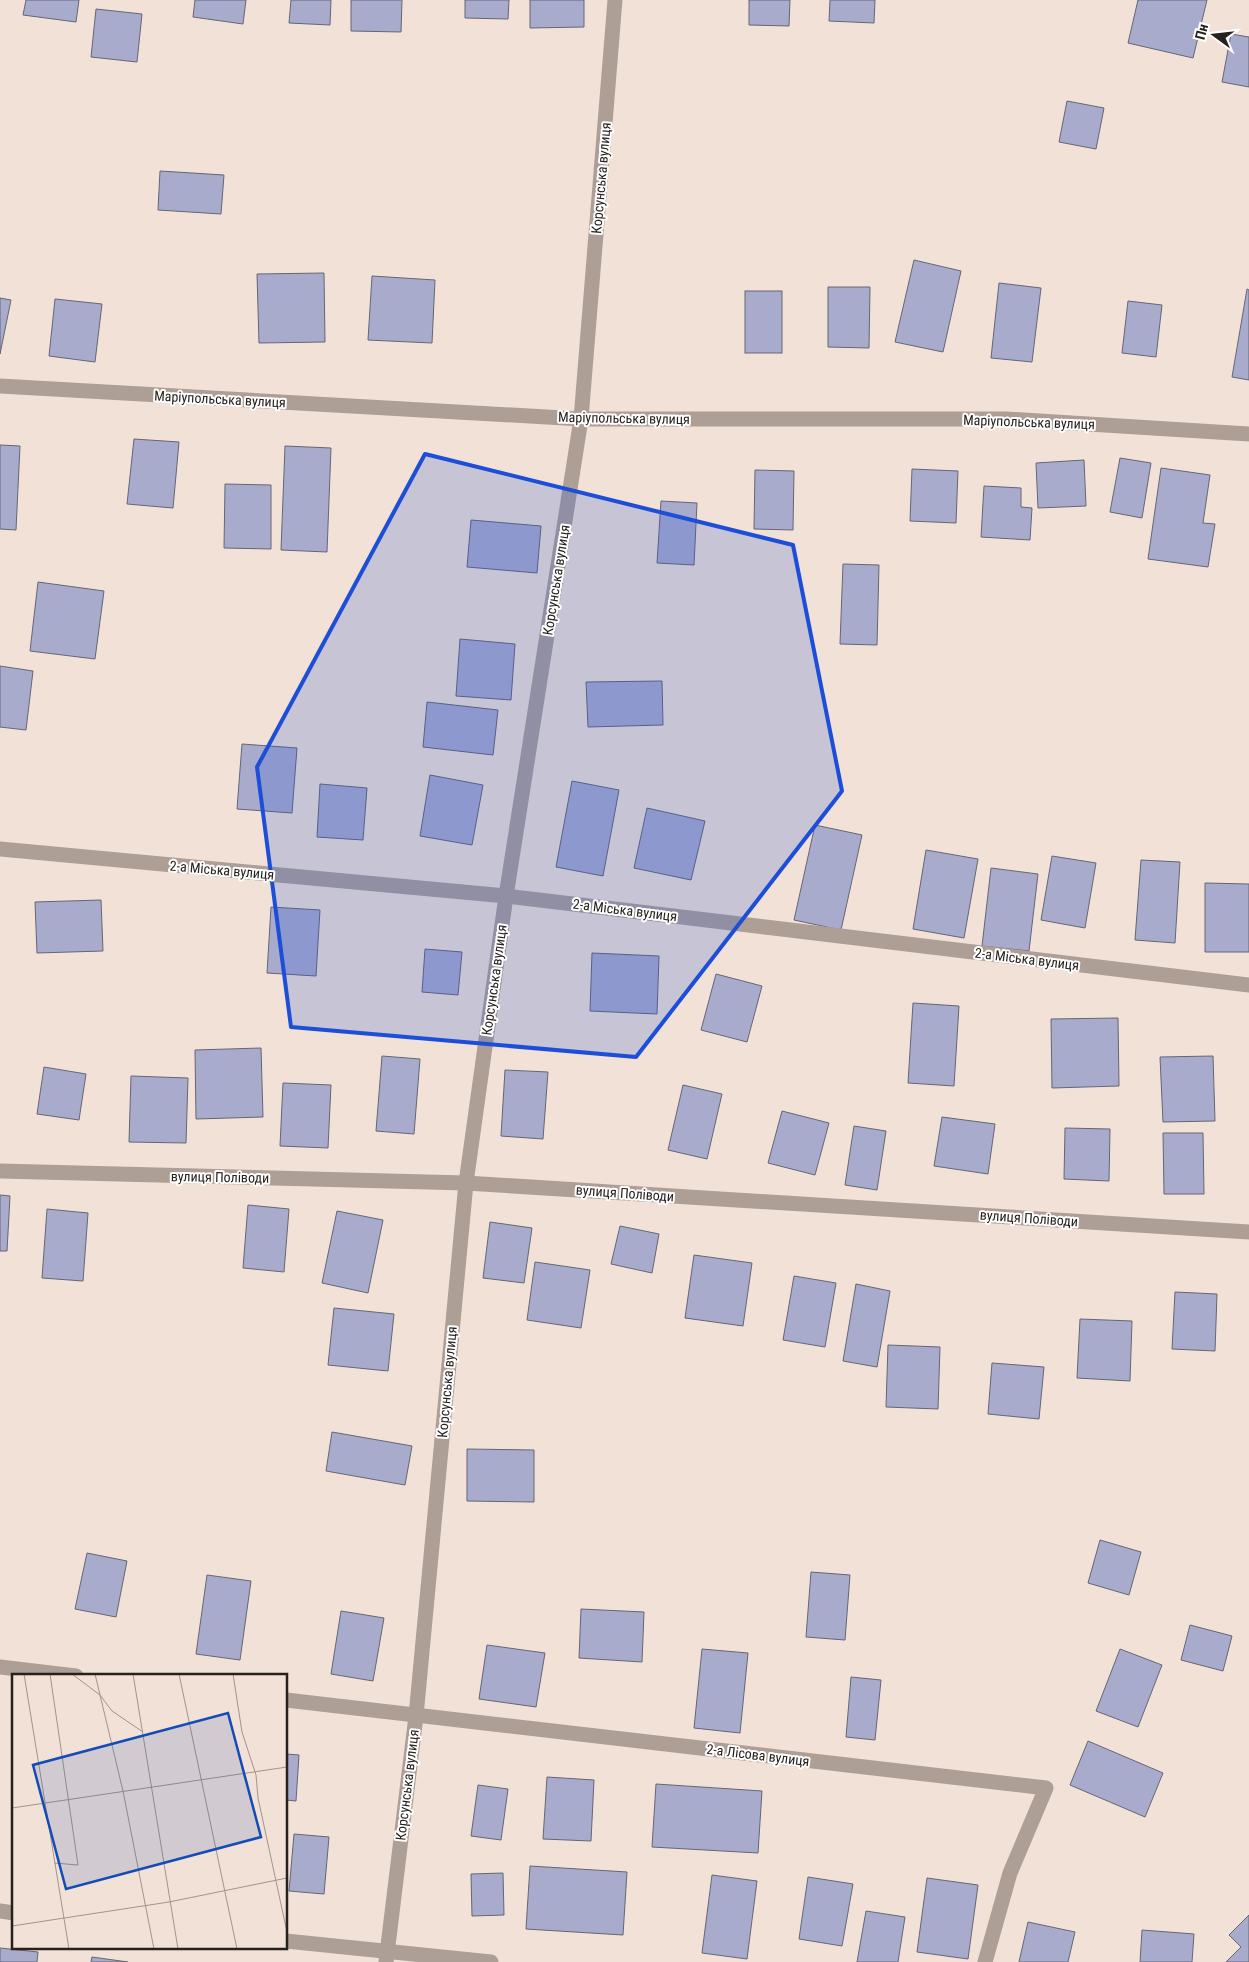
<svg xmlns="http://www.w3.org/2000/svg" width="1249" height="1962" font-family="'Roboto Condensed',sans-serif">
<style>
.building{fill:#a8abcc;stroke:#646675}
.lines{fill:none;stroke-linecap:round;stroke-linejoin:round}
.street{stroke:#ae9f96;stroke-width:15}
.marked{fill:#1d4ed8;fill-opacity:0.2;stroke:#1d4ed8;stroke-width:4;stroke-linejoin:round}
.labels{text-anchor:middle;stroke-width:4;stroke-linejoin:round;paint-order:stroke}
.street-label{font-size:14px;fill:#27211d;stroke:#fff}
.inset-road{fill:none;stroke:#a1948c;stroke-width:1}
.view{fill:#134cb7;fill-opacity:0.15;stroke:#134cb7;stroke-width:2.5}
.inset-edge{fill:none;stroke:#27211d;stroke-width:2.5}
</style>
<rect width="100%" height="100%" fill="#f2e1d6"/>
<!-- building -->
<g class="building">
<polygon points="26,0 79,0 76,22 23,15"/>
<polygon points="195,0 246,0 243,24 193,17"/>
<polygon points="291,0 331,0 330,25 289,23"/>
<polygon points="351,0 402,0 401,32 351,31"/>
<polygon points="465,0 509,0 508,19 465,18"/>
<polygon points="530,0 584,0 584,27 530,28"/>
<polygon points="749,0 790,0 789,26 749,25"/>
<polygon points="830,0 875,0 874,23 829,21"/>
<polygon points="1138,0 1207,0 1193,58 1128,43"/>
<polygon points="96,9 142,14 137,62 91,57"/>
<polygon points="1231,34 1249,37 1249,87 1222,82"/>
<polygon points="1067,101 1104,108 1096,149 1059,142"/>
<polygon points="160,171 224,175 221,214 158,210"/>
<polygon points="914,260 961,271 943,352 895,342"/>
<polygon points="324,273 325,342 259,343 257,274"/>
<polygon points="372,276 435,280 432,343 368,340"/>
<polygon points="999,283 1041,288 1032,362 991,358"/>
<polygon points="828,287 870,287 869,348 828,347"/>
<polygon points="1247,289 1249,290 1249,380 1232,377"/>
<rect x="745" y="291" width="37" height="62"/>
<polygon points="0,298 11,300 0,354"/>
<polygon points="55,299 102,304 95,362 49,356"/>
<polygon points="1128,301 1162,305 1156,357 1122,353"/>
<polygon points="134,439 179,442 173,508 127,504"/>
<polygon points="0,445 20,446 16,530 0,529"/>
<polygon points="285,446 331,448 327,552 281,550"/>
<polygon points="1120,458 1151,463 1142,518 1110,512"/>
<polygon points="1084,460 1086,506 1038,508 1036,463"/>
<polygon points="1161,468 1210,475 1203,523 1215,524 1208,567 1148,559"/>
<polygon points="912,469 958,471 956,523 910,521"/>
<polygon points="755,470 794,471 793,530 754,529"/>
<polygon points="225,484 271,485 271,549 224,548"/>
<polygon points="984,486 1021,488 1021,507 1032,508 1030,540 981,537"/>
<polygon points="661,501 697,503 694,565 657,563"/>
<polygon points="471,520 541,526 537,573 467,567"/>
<polygon points="843,564 879,565 877,645 840,644"/>
<polygon points="38,582 104,591 95,659 30,651"/>
<polygon points="460,639 515,644 511,700 456,696"/>
<polygon points="0,666 33,671 26,730 0,727"/>
<polygon points="662,681 663,725 588,727 586,682"/>
<polygon points="427,702 498,710 493,755 423,747"/>
<polygon points="242,744 297,748 292,813 237,809"/>
<polygon points="430,775 483,785 472,845 420,836"/>
<polygon points="572,781 619,790 603,876 556,867"/>
<polygon points="320,784 367,788 363,840 317,837"/>
<polygon points="647,808 705,821 691,880 634,868"/>
<polygon points="815,825 862,835 841,930 794,920"/>
<polygon points="926,850 978,859 964,938 913,929"/>
<polygon points="1052,856 1096,863 1085,928 1041,920"/>
<polygon points="1141,860 1180,862 1175,943 1135,940"/>
<polygon points="991,868 1038,874 1029,951 982,946"/>
<polygon points="1205,883 1249,884 1249,952 1205,952"/>
<polygon points="101,900 103,951 37,953 35,902"/>
<polygon points="271,907 320,910 316,976 267,973"/>
<polygon points="425,949 462,952 458,995 422,992"/>
<polygon points="592,953 659,956 657,1014 590,1011"/>
<polygon points="716,974 762,986 747,1042 701,1030"/>
<polygon points="913,1003 959,1006 954,1086 908,1083"/>
<polygon points="1118,1018 1119,1086 1052,1088 1051,1019"/>
<polygon points="261,1048 263,1117 196,1119 195,1050"/>
<polygon points="382,1056 420,1059 414,1134 376,1131"/>
<polygon points="1213,1056 1215,1121 1163,1122 1160,1057"/>
<polygon points="44,1067 86,1074 79,1120 37,1114"/>
<polygon points="505,1070 548,1072 543,1139 501,1136"/>
<polygon points="131,1076 188,1078 186,1143 129,1142"/>
<polygon points="283,1083 331,1085 328,1148 280,1146"/>
<polygon points="683,1085 722,1094 707,1159 668,1150"/>
<polygon points="782,1111 829,1123 815,1175 768,1163"/>
<polygon points="942,1117 995,1124 988,1174 934,1166"/>
<polygon points="854,1126 886,1131 877,1190 845,1185"/>
<polygon points="1065,1128 1110,1129 1109,1181 1064,1179"/>
<polygon points="1163,1133 1203,1133 1204,1194 1164,1194"/>
<polygon points="0,1195 10,1196 7,1251 0,1251"/>
<polygon points="248,1205 289,1209 284,1272 243,1268"/>
<polygon points="47,1209 88,1213 83,1281 42,1278"/>
<polygon points="337,1211 383,1220 368,1293 322,1283"/>
<polygon points="490,1222 532,1228 524,1283 483,1278"/>
<polygon points="620,1226 659,1234 652,1273 611,1264"/>
<polygon points="694,1255 752,1263 743,1326 685,1318"/>
<polygon points="535,1262 590,1270 581,1328 527,1320"/>
<polygon points="794,1276 836,1283 825,1347 783,1340"/>
<polygon points="856,1284 890,1291 877,1367 843,1361"/>
<polygon points="1175,1292 1217,1294 1215,1351 1172,1349"/>
<polygon points="334,1308 394,1314 388,1371 328,1365"/>
<polygon points="1080,1319 1132,1321 1130,1381 1077,1378"/>
<polygon points="888,1345 940,1347 938,1409 886,1407"/>
<polygon points="992,1363 1044,1367 1039,1419 988,1414"/>
<polygon points="332,1432 412,1446 405,1485 326,1471"/>
<polygon points="467,1449 534,1450 534,1502 467,1501"/>
<polygon points="1100,1540 1141,1552 1129,1595 1088,1583"/>
<polygon points="87,1553 127,1561 116,1617 75,1609"/>
<polygon points="811,1572 850,1575 845,1640 806,1637"/>
<polygon points="207,1575 251,1581 240,1660 196,1654"/>
<polygon points="581,1609 644,1612 642,1662 579,1658"/>
<polygon points="341,1611 384,1618 373,1681 331,1674"/>
<polygon points="1190,1625 1232,1636 1223,1671 1181,1660"/>
<polygon points="487,1645 545,1653 536,1707 479,1699"/>
<polygon points="702,1649 748,1653 740,1733 694,1728"/>
<polygon points="1120,1649 1162,1665 1138,1727 1096,1711"/>
<polygon points="851,1677 881,1680 875,1740 846,1737"/>
<polygon points="1088,1741 1163,1773 1145,1817 1070,1785"/>
<polygon points="286,1754 299,1755 296,1801 286,1800"/>
<polygon points="547,1777 594,1780 591,1841 543,1839"/>
<polygon points="656,1784 762,1791 758,1853 652,1847"/>
<polygon points="478,1785 508,1789 501,1840 471,1836"/>
<polygon points="294,1834 329,1837 324,1894 289,1891"/>
<polygon points="530,1866 627,1872 623,1935 526,1929"/>
<polygon points="503,1873 504,1915 472,1916 471,1874"/>
<polygon points="712,1875 757,1881 747,1959 702,1953"/>
<polygon points="808,1877 853,1884 842,1946 799,1939"/>
<polygon points="927,1878 978,1885 968,1959 917,1952"/>
<polygon points="866,1911 905,1917 898,1962 857,1962"/>
<polygon points="1249,1915 1249,1962 1226,1962 1241,1947 1229,1935"/>
<polygon points="1028,1922 1075,1932 1068,1962 1019,1962"/>
<polygon points="1142,1930 1194,1934 1192,1962 1140,1962"/>
<polygon points="0,1948 38,1952 37,1962 0,1962"/>
<polygon points="92,1957 128,1962 91,1962"/>
</g>
<g class="lines">
<!-- street -->
<g class="street">
<polyline points="0,386 581,419 1007,419 1249,434"/>
<polyline points="0,849 506,896 1249,985"/>
<polyline points="0,1171 466,1183 1249,1232"/>
<polyline points="0,1667 76,1676"/>
<polyline points="286,1700 1046,1788 1010,1873 985,1962"/>
<polyline points="0,1911 14,1913"/>
<polyline points="286,1941 491,1962"/>
<polyline points="386,1962 416,1716 466,1183 506,896 581,419 615,0"/>
</g>
</g>
<!-- marked area -->
<path class="marked" d="M425,454L793,545L842,791L636,1057L291,1027L257,767Z"/>
<g class="labels">
<!-- street labels -->
<g class="street-label">
<text transform="translate(601 178) rotate(-85)" y="5">Корсунська вулиця</text>
<text transform="translate(220 399) rotate(3)" y="5">Маріупольська вулиця</text>
<text transform="translate(624 418) rotate(1)" y="5">Маріупольська вулиця</text>
<text transform="translate(1029 422) rotate(2)" y="5">Маріупольська вулиця</text>
<text transform="translate(556 580) rotate(-81)" y="5">Корсунська вулиця</text>
<text transform="translate(222 870) rotate(5)" y="5">2-а Міська вулиця</text>
<text transform="translate(625 910) rotate(7)" y="5">2-а Міська вулиця</text>
<text transform="translate(1027 959) rotate(7)" y="5">2-а Міська вулиця</text>
<text transform="translate(494 980) rotate(-82)" y="5">Корсунська вулиця</text>
<text transform="translate(220 1177) rotate(1)" y="5">вулиця Поліводи</text>
<text transform="translate(625 1193) rotate(4)" y="5">вулиця Поліводи</text>
<text transform="translate(1029 1218) rotate(4)" y="5">вулиця Поліводи</text>
<text transform="translate(447 1382) rotate(-85)" y="5">Корсунська вулиця</text>
<text transform="translate(758 1755) rotate(7)" y="5">2-а Лісова вулиця</text>
<text transform="translate(407 1785) rotate(-83)" y="5">Корсунська вулиця</text>
</g>
</g>
<!-- overview -->
<g transform="translate(12 1674)">
<rect width="275" height="275" fill="#f2e1d6"/>
<path class="inset-road" d="M12,0L57,275M38,0L66,191L42,189M60,0L88,21L100,37L131,58M83,0L111,117L142,275M121,0L166,275M167,0L225,275M221,0L230,58L244,101L246,124L275,258M0,134L275,93M0,252L157,228L275,204"/>
<path class="view" d="M216,39L249,163L54,215L21,91Z"/>
<rect width="275" height="275" class="inset-edge"/>
</g>
<!-- north arrow -->
<g transform="translate(1214 35) rotate(285)" stroke="#ffffff" stroke-width="4" paint-order="stroke">
<path d="M0-4L9 19L0 12L-9 19Z" fill="#27211d"/>
<text y="-8" font-size="14" font-weight="bold" text-anchor="middle" fill="#27211d">Пн</text>
</g>
</svg>
